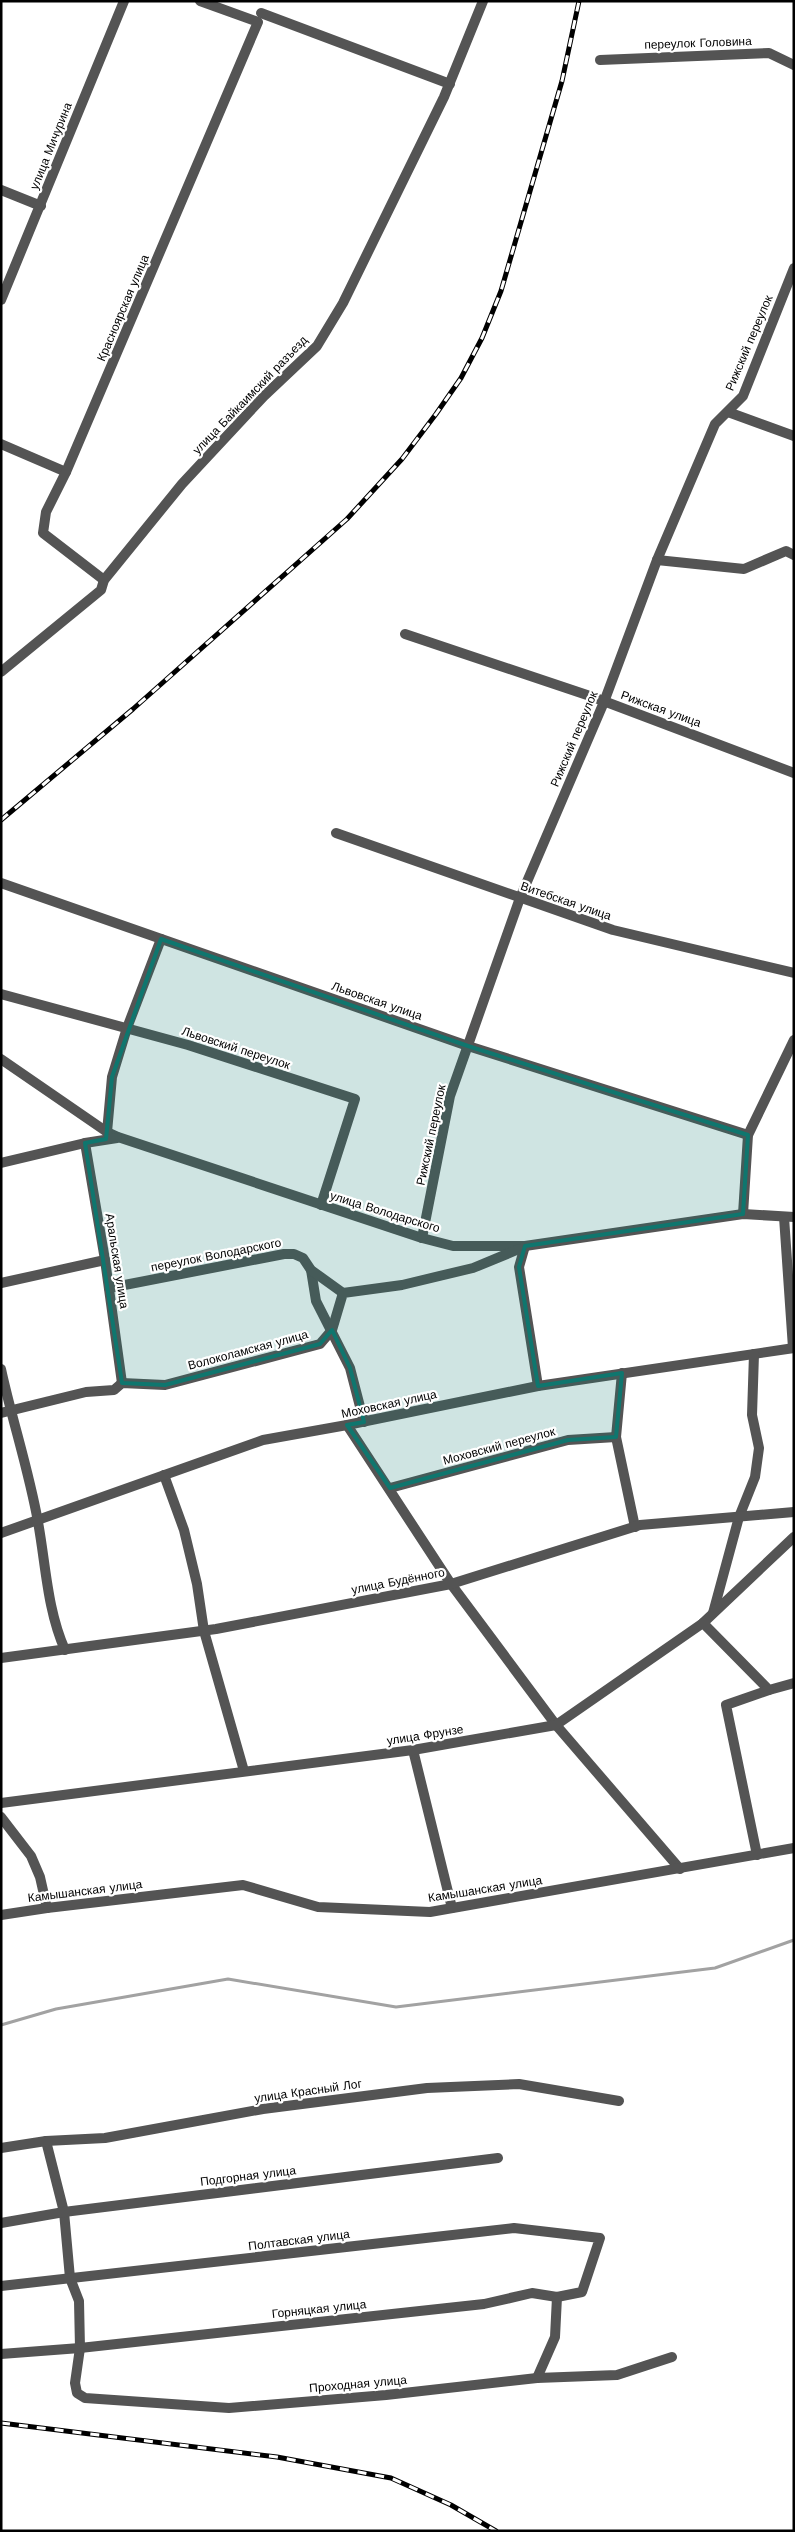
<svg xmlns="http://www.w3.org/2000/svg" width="795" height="2532" font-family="'Work Sans',sans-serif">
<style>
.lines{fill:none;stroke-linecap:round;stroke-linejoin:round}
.stream{stroke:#a2a2a2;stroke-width:3}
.street{stroke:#545454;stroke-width:10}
.rail-casing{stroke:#000;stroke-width:5}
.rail{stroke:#fff;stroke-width:3;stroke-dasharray:9;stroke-linecap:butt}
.marked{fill:#0f766e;fill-opacity:0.2;stroke:#0f766e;stroke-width:4;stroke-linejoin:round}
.labels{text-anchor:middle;stroke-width:4.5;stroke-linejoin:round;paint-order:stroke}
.street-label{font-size:12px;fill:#000;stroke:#fff}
</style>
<rect width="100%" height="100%" fill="#fff"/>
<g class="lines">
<!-- stream -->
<polyline class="stream" points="1,2025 56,2009 228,1979 396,2007 715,1968 794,1940"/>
<!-- street -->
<g class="street">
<polyline points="261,13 450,84"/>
<polyline points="600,60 769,53 794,65"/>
<polyline points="1,190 41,206"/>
<polyline points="1,300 124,1"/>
<polyline points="728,412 794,436"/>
<polyline points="1,444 66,472"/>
<polyline points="657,560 744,569 786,551 794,555"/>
<polyline points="104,580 43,533 46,512 66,472 258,22 200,1"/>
<polyline points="405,634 593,697 794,773"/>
<polyline points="1,672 101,590 104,580 182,484 264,396 317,346 343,303 444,97 483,1"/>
<polyline points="336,833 613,930 794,973"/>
<polyline points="1,883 468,1046 748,1135"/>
<polyline points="1,994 188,1045 355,1099 321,1205"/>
<polyline points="1,1059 107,1132 118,1137 422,1238 453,1246 525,1246 743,1214 794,1217"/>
<polyline points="107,1132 112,1077 127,1028 161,939"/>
<polyline points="85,1143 105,1260 122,1383"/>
<polyline points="1,1163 85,1143 117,1138"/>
<polyline points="743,1214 748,1135 794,1040"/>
<polyline points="784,1217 793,1348"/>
<polyline points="422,1238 450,1096 520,898 604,702 657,560 715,424 743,396 794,268"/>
<polyline points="525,1246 519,1267 538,1386"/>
<polyline points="311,1270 316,1301 350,1368 364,1422"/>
<polyline points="1,1283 105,1260"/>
<polyline points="109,1288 284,1254 294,1254 303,1258 311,1270 343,1293"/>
<path d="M1,1369C12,1420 29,1471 38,1522C46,1566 47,1609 65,1650"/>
<polyline points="622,1373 616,1437 635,1527"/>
<polyline points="1,1413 86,1392 114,1390 122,1383 165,1385 320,1344 332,1330 343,1293 402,1285 473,1268 519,1249"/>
<polyline points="347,1425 451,1584 556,1725 680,1869"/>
<polyline points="164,1475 184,1530 197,1584 204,1631 244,1771"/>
<polyline points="390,1488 568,1440 616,1437"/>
<polyline points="1,1533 263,1440 347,1425 538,1386 794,1348"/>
<polyline points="713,1613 739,1517 755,1477 759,1448 752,1415 754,1354"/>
<polyline points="703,1623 794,1537"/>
<polyline points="1,1658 216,1629 451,1584 640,1525 794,1512"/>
<polyline points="413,1750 452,1908"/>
<polyline points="1,1803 413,1750 556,1725 703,1623 769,1690 794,1683"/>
<polyline points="1,1817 31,1856 40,1877 47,1908"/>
<polyline points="757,1855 726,1705 769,1690"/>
<polyline points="1,1915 47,1908 243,1885 318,1907 430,1912 794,1848"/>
<polyline points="46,2141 64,2212 70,2278 79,2301 80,2348 75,2383 77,2393 85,2398 229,2408 386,2395 537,2378 617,2375 672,2357"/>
<polyline points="1,2148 46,2141 105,2138 263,2109 427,2088 519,2084 619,2101"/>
<polyline points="1,2223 64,2212 498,2158"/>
<polyline points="1,2286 514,2228 600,2238 582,2292 557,2297 532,2293 484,2304 80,2348 1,2354"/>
<polyline points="537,2378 555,2337 557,2297"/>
</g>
<defs>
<g id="rail">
<polyline points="1,820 133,709 347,519 402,459 436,414 461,378 482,338 501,291 562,81 579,1"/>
<polyline points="1,2423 277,2457 391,2478 451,2505 496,2531"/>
</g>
</defs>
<!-- rail casing -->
<use href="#rail" class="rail-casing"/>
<!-- rail -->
<use href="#rail" class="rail"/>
</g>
<!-- marked area -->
<path class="marked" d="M161,939L468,1046L748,1135L743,1214L525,1246L519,1267L538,1386L622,1373L616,1437L568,1440L390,1488L347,1425L364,1422L350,1368L332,1330L320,1344L165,1385L122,1383L85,1143L106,1139L112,1077Z"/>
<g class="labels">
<!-- street labels -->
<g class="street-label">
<text transform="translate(698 43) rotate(-2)" y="4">переулок Головина</text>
<text transform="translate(51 146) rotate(-68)" y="4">улица Мичурина</text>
<text transform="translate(123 308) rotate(-67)" y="4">Красноярская улица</text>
<text transform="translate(749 343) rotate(-67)" y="4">Рижский переулок</text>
<text transform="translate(250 395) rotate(-46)" y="4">улица Байкаимский разъезд</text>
<text transform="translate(661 709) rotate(20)" y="4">Рижская улица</text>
<text transform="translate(574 739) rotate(-67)" y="4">Рижский переулок</text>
<text transform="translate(566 901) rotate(19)" y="4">Витебская улица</text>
<text transform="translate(377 1001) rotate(19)" y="4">Львовская улица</text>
<text transform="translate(236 1048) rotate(18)" y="4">Львовский переулок</text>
<text transform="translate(431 1135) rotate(-78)" y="4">Рижский переулок</text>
<text transform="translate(385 1212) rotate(17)" y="4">улица Володарского</text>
<text transform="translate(216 1255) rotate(-11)" y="4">переулок Володарского</text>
<text transform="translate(117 1261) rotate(81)" y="4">Аральская улица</text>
<text transform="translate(248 1350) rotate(-15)" y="4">Волоколамская улица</text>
<text transform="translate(389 1404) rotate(-12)" y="4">Моховская улица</text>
<text transform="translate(499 1446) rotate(-15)" y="4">Моховский переулок</text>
<text transform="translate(398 1581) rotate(-11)" y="4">улица Будённого</text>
<text transform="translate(425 1735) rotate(-9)" y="4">улица Фрунзе</text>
<text transform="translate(485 1889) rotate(-9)" y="4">Камышанская улица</text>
<text transform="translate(85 1891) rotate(-7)" y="4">Камышанская улица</text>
<text transform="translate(308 2091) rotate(-8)" y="4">улица Красный Лог</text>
<text transform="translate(248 2176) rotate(-7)" y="4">Подгорная улица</text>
<text transform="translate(299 2240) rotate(-7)" y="4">Полтавская улица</text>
<text transform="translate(319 2309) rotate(-6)" y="4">Горняцкая улица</text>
<text transform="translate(358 2384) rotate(-5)" y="4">Проходная улица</text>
</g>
</g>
<!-- border -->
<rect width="795" height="2532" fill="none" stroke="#000000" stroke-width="5"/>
</svg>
